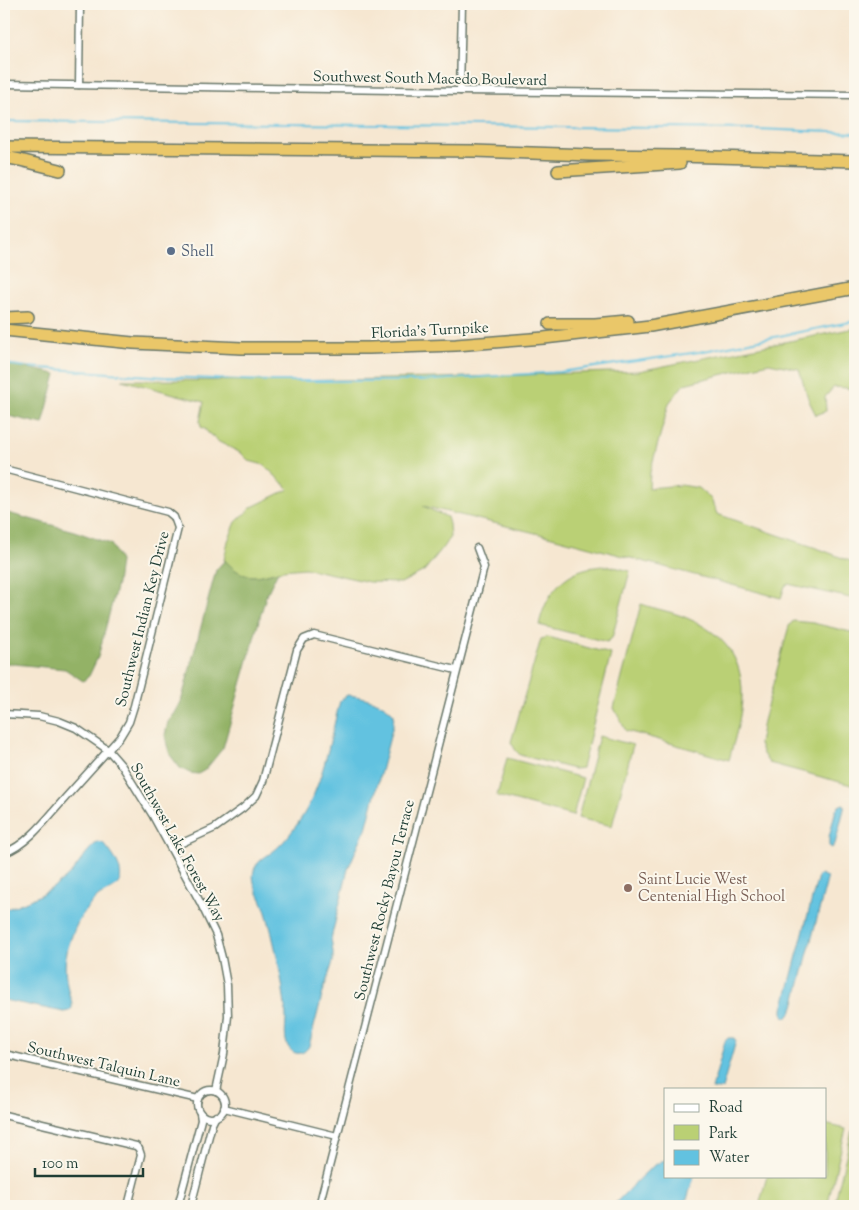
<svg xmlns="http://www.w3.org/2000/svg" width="859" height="1210" font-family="'Sorts Mill Goudy',serif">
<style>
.green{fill:#bad074;stroke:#6c8654}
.forest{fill:#93b266;stroke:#59784d}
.water{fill:#62c2e0;stroke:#40808a}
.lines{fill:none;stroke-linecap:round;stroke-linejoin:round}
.stream{stroke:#62c2e0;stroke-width:2}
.street-casing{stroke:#6a786b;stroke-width:9}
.highway-casing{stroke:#6a786b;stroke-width:14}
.street{stroke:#fff;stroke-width:6}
.highway{stroke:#eac769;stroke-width:11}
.service-dot{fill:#5c6f8a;stroke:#fbf7ec;stroke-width:2}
.education-dot{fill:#8d6e63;stroke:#fbf7ec;stroke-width:2}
.labels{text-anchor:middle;stroke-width:4;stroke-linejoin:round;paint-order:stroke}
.street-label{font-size:15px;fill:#1f3d34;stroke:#fbf7ec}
.service-label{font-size:15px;fill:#4e5e75;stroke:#fbf7ec;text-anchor:start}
.education-label{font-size:15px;fill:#785e54;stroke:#fbf7ec;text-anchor:start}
</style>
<rect width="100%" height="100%" fill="#fbf7ec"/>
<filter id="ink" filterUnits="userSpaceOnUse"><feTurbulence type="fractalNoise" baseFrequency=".02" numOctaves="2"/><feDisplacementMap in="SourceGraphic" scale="10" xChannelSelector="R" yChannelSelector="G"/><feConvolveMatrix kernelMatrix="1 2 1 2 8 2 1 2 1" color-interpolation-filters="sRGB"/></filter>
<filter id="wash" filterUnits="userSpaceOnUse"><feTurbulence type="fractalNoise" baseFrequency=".0096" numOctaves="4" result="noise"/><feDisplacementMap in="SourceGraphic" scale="20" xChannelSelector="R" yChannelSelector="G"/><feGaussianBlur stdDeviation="1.12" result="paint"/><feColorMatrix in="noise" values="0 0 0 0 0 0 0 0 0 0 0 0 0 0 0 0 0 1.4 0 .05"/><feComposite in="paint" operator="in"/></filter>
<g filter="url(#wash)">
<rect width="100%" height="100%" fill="#f6e7d1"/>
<!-- green -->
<g class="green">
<polygon points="855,328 855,392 847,388 834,387 825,397 826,411 816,415 809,401 799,369 769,363 684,384 669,403 650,472 649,488 681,485 699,488 711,499 717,514 822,550 855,563 855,599 788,584 785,586 781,598 552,537 423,506 447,517 449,524 450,537 441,550 424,571 401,583 369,582 305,568 282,570 259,576 247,576 233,569 224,560 228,541 236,522 252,507 289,489 264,465 249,461 241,453 219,442 208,433 205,429 201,427 200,421 204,402 122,380 288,381 436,378 639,371"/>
<path d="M610,566L630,571L612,638L607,642L539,625C545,596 563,570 595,567C600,566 605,566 610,566Z"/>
<path d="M641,604C655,609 669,611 682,616C720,631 743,654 742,696C742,716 734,741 729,760L642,735L626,731L614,708Z"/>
<polygon points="793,621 813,623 855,633 855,786 769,763 763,754 759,744 763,721 789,626"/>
<polygon points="548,637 611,654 582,768 574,769 520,755 516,751 511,742 541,639"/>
<polygon points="599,736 633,745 612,826 578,818"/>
<polygon points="507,758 583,778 573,816 497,796"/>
<polygon points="825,1124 846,1129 827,1206 759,1206 767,1176 825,1176"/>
<polygon points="852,1131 855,1131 855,1206 834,1206"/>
</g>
<!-- forest -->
<g class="forest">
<polygon points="4,363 56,374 43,424 4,415"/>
<polygon points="4,512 74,531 111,544 120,561 117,584 98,657 89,676 83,681 65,669 4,663"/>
<path d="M225,560C243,580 254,578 278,571L266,596L223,748L210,764L205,770L198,774L190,773L180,768L170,755L167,745L165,735L168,722L175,713L181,702L216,570Z"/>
</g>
<!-- water -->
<g class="water">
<path d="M347,695C365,697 382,701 394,714L393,725L366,829L359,843L348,869L331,939L333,952V962L323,992L309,1046C303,1057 291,1055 287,1044C284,1036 286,1026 286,1017C284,991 279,964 273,939C271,929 268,919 265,909C261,896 250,884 254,870C258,859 268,856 276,849C284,842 292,832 298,823C323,788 329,742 340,701Z"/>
<polygon points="843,804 845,805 835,844 832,848 829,846 829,837 836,809 839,806"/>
<path d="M98,842L103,843C111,852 123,867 120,880C118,888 105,892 99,896C81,911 71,933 66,956C64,968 66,981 69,994C70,997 72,1001 72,1005C72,1009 72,1008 69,1011L64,1012L4,1000V910C28,901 53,892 72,872C81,862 87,849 98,842Z"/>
<polygon points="821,874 826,877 827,880 794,1006 790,1015 788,1017 785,1017 783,1014 783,1009 818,876"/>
<polygon points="728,1038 734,1038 736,1041 722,1089 712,1089 725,1041"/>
<path d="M665,1160V1176H694L685,1206H612C625,1195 649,1164 665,1160Z"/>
</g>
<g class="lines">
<!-- stream -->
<g class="stream">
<polyline points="4,121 756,129 855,133"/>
<polyline points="4,364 27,367 164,377 272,381 421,381 560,372 699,352 855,321"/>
</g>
</g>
</g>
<g filter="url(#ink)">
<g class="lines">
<defs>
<g id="street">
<polyline points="4,84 460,91 855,95"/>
<polyline points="79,85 80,4"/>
<polyline points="460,91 462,4"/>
<path d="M4,469L168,512L174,517L178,528L134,706L129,722L120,737C102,757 84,777 66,797C49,816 28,845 4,853"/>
<polyline points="4,714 39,716 59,721 76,728 108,750 122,766 153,816 200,902 216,935 222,958 227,985 228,1016 224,1054 216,1091"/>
<polyline points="171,848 215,828 243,808 256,796 263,781 297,650 304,639 314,635 456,670"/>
<polyline points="4,1054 198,1099"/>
<circle cx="211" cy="1104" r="14"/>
<polyline points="224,1108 337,1136"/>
<polyline points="4,1115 136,1146 139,1149 141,1155 128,1206"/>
<polyline points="4,1204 8,1206"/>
<polyline points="178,1206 201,1120 200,1113"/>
<polyline points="191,1206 212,1124 216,1116"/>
<polyline points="319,1206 484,567 477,548"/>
</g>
<g id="highway">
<polyline points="4,147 474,151 590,155 677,156 855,161"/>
<polyline points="4,157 20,160 60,170"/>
<polyline points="558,171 680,163"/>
<polyline points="4,318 28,317"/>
<polyline points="550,324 595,324 628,321"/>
<polyline points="4,330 133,343 242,348 369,348 456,345 544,338 650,326 855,288"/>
</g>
</defs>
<!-- street casing -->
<use href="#street" class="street-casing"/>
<!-- highway casing -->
<use href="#highway" class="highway-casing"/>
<!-- street -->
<use href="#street" class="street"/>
<!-- highway -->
<use href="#highway" class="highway"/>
</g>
</g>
<!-- markers -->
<circle class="service-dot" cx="171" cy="251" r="5"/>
<circle class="education-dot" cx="628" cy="888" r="5"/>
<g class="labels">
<!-- street labels -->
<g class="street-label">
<text transform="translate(430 78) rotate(1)" y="5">Southwest South Macedo Boulevard</text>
<text transform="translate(430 330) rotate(-3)" y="5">Florida's Turnpike</text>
<text transform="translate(142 619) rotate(-76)" y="5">Southwest Indian Key Drive</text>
<text transform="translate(178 842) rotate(61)" y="5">Southwest Lake Forest Way</text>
<text transform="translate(384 900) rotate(-76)" y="5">Southwest Rocky Bayou Terrace</text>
<text transform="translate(104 1064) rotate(13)" y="5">Southwest Talquin Lane</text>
</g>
<!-- service labels -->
<g class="service-label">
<text x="181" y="256">Shell</text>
</g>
<!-- education labels -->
<g class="education-label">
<text x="638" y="884">Saint Lucie West<tspan x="638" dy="17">Centenial High School</tspan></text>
</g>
</g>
<!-- margin -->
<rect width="859" height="1210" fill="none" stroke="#fbf7ec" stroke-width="20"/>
<!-- legend -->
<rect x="664" y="1088" width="162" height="90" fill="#fbf7ec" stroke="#a3ada2"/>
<rect x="674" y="1104" width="25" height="8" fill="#ffffff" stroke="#a3ada2"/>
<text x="709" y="1112" font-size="15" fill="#1f3d34">Road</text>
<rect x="674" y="1125" width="25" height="15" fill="#bad074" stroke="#a3ada2"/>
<text x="709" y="1138" font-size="15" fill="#1f3d34">Park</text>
<rect x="674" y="1150" width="25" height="15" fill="#62c2e0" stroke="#a3ada2"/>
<text x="709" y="1162" font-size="15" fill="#1f3d34">Water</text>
<!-- scale -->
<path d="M35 1168v8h108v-8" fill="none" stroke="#1f3d34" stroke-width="2.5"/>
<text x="42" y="1168" font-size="15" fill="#1f3d34" stroke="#fbf7ec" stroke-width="4" paint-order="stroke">100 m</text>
</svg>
